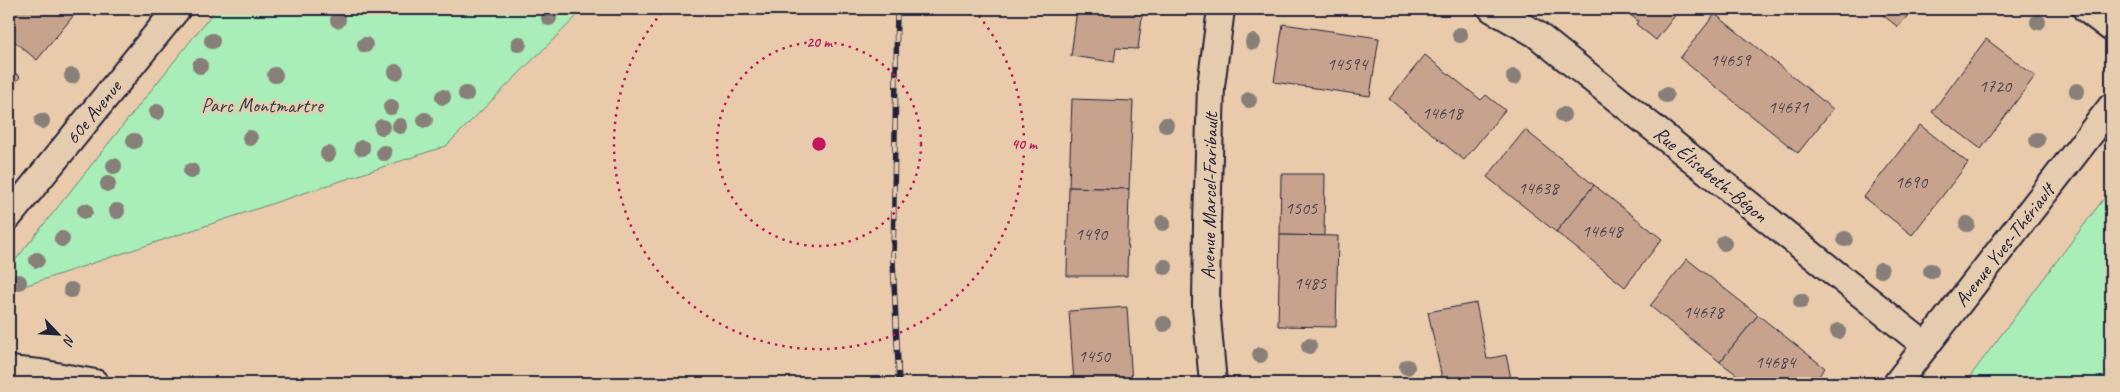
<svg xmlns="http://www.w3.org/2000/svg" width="2120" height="392" font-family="Caveat,sans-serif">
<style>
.green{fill:#a9edb8;stroke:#66887a}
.building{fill:#c7a38e;stroke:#22223b}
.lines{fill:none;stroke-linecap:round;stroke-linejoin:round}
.minor-casing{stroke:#22223b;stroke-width:30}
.minor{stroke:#e6ccae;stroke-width:26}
.rail-casing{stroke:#22223b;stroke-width:5.5}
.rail{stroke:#e6ccae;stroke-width:4;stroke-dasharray:11;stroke-linecap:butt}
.tree{fill:#877f78}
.ring{fill:none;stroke:#c2185b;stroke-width:2.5;stroke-dasharray:2.5 5}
.labels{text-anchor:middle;stroke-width:5;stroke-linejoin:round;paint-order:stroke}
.number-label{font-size:18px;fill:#4b4250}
.park-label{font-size:20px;fill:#36404e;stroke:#e6ccae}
.street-label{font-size:20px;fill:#22223b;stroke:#e6ccae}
.centre{fill:#c2185b;stroke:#e6ccae;stroke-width:2.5}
.ring-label{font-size:15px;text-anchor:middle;font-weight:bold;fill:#c2185b;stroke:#e6ccae;stroke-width:5;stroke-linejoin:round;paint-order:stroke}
</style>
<rect width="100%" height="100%" fill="#e9cbac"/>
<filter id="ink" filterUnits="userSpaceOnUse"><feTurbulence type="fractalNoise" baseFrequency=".02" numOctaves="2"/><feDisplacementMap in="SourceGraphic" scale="10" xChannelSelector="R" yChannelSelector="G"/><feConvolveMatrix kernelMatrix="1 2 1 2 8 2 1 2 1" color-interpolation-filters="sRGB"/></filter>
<g filter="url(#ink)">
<!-- green -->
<g class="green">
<polygon points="216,9 584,9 446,146 9,291 9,268"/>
<polygon points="2111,189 2111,383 1965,383"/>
</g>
<!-- building -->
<g class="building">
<polygon points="16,9 79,9 37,60 9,37 9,18"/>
<polygon points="1077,9 1143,9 1138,49 1116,48 1114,62 1071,56"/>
<polygon points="1623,9 1680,9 1656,40 1636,24 1638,21"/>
<polygon points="1875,9 1913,9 1898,27"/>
<polygon points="1715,14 1833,109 1798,153 1680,58"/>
<polygon points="1283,24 1379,38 1370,96 1274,82"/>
<polygon points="1986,39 2035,76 1981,149 1932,112"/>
<polygon points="1425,55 1481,100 1486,95 1505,110 1464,160 1389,99"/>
<polygon points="9,68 20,77 9,91"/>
<polygon points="1072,99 1133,101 1129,189 1069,187"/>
<polygon points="1920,125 1968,163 1912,235 1864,197"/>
<polygon points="1525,130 1594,185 1556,232 1487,177"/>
<polygon points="1281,174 1325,174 1324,236 1280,235"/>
<polygon points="1594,185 1662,239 1625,287 1556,232"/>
<polygon points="1069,187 1129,189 1127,276 1067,276"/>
<polygon points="1280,235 1338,236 1336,327 1278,326"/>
<polygon points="1687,259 1758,315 1720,362 1650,306"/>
<polygon points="1476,303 1487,359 1506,355 1512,383 1443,383 1428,312"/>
<polygon points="1127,307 1132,383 1074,383 1069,311"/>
<polygon points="1758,315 1825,368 1813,383 1748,383 1720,362"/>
</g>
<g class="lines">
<defs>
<g id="minor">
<polyline points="1492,9 1536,34 1926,346"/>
<polyline points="2086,9 2111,28"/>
<polyline points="9,216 177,9"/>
<polyline points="9,370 40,373 95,383"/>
<polyline points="1213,383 1206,307 1207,224 1211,86 1221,9"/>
<polyline points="1897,383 2111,107"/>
</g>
</defs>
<!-- minor casing -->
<use href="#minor" class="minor-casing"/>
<!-- minor -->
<use href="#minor" class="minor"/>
<defs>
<polyline id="rail" points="897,9 893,262 899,383"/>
</defs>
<!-- rail casing -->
<use href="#rail" class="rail-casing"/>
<!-- rail -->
<use href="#rail" class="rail"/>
</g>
<!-- trees -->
<g class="tree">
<circle cx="549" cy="18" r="8"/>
<circle cx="338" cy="20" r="8"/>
<circle cx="2038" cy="22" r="8"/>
<circle cx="1460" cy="35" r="8"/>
<circle cx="212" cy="41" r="8"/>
<circle cx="1253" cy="42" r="8"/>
<circle cx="519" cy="44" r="8"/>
<circle cx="365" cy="45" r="8"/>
<circle cx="200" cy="66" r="8"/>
<circle cx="396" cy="72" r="8"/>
<circle cx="275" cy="75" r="8"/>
<circle cx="72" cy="76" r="8"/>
<circle cx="1514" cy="77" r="8"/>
<circle cx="2077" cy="91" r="8"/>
<circle cx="466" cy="94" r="8"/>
<circle cx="1666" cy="95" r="8"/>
<circle cx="443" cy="97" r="8"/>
<circle cx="1249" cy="100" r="8"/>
<circle cx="391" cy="107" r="8"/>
<circle cx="157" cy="112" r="8"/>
<circle cx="1563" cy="115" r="8"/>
<circle cx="425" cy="120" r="8"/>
<circle cx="42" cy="121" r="8"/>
<circle cx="1166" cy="125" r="8"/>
<circle cx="400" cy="126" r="8"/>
<circle cx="382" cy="127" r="8"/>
<circle cx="250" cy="138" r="8"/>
<circle cx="2037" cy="140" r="8"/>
<circle cx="134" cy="141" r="8"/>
<circle cx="362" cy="148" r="8"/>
<circle cx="384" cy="153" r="8"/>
<circle cx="328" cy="154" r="8"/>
<circle cx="114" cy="166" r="8"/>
<circle cx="191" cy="171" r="8"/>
<circle cx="108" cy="184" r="8"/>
<circle cx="85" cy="211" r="8"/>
<circle cx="117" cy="211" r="8"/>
<circle cx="1163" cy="223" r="8"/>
<circle cx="1967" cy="224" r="8"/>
<circle cx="62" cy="239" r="8"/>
<circle cx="1845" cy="239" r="8"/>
<circle cx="1724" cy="243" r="8"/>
<circle cx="37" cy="260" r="8"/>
<circle cx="1165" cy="267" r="8"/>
<circle cx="1881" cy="270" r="8"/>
<circle cx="1931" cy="271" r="8"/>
<circle cx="19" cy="282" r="8"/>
<circle cx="71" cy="290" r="8"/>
<circle cx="1801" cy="301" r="8"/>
<circle cx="1164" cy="324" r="8"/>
<circle cx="1838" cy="331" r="8"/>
<circle cx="1309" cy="346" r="8"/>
<circle cx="1260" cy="355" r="8"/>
<circle cx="1407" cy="367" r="8"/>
</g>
</g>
<!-- distance rings -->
<g class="ring">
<circle cx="819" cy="144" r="102"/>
<path d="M974 10A205 205 0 1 1 664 10"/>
</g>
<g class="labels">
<!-- number labels -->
<g class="number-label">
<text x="1730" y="66">14659</text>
<text x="1347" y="70">14594</text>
<text x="1995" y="92">1720</text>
<text x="1788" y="113">14671</text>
<text x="1442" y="119">14618</text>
<text x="1911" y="188">1690</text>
<text x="1538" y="194">14638</text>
<text x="1301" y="214">1505</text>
<text x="1602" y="237">14648</text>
<text x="1091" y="240">1490</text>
<text x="1310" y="289">1485</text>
<text x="1703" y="318">14678</text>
<text x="1094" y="362">1450</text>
<text x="1775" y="368">14684</text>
</g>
<!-- park labels -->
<g class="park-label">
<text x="262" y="112">Parc Montmartre</text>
</g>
<!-- street labels -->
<g class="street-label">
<text transform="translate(93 112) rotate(-51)" y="7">60e Avenue</text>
<text transform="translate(1711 174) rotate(39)" y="7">Rue Élisabeth-Bégon</text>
<text transform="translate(1209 196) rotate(-89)" y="7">Avenue Marcel-Faribault</text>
<text transform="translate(2004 245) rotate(-52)" y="7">Avenue Yves-Thériault</text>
</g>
</g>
<circle cx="819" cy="144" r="8" class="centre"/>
<g class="ring-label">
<text x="819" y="47">20 m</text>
<text x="1024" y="149">40 m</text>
</g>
<!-- margin -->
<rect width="2120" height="392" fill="none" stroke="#e6ccae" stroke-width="30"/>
<rect x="15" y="15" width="2090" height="362" fill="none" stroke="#22223b" stroke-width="2" filter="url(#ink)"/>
<!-- north arrow -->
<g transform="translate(58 334) rotate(115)" stroke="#e6ccae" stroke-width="4" paint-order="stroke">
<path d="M0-4L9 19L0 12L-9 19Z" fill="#22223b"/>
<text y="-8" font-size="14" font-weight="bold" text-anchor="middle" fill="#22223b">N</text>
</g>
</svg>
